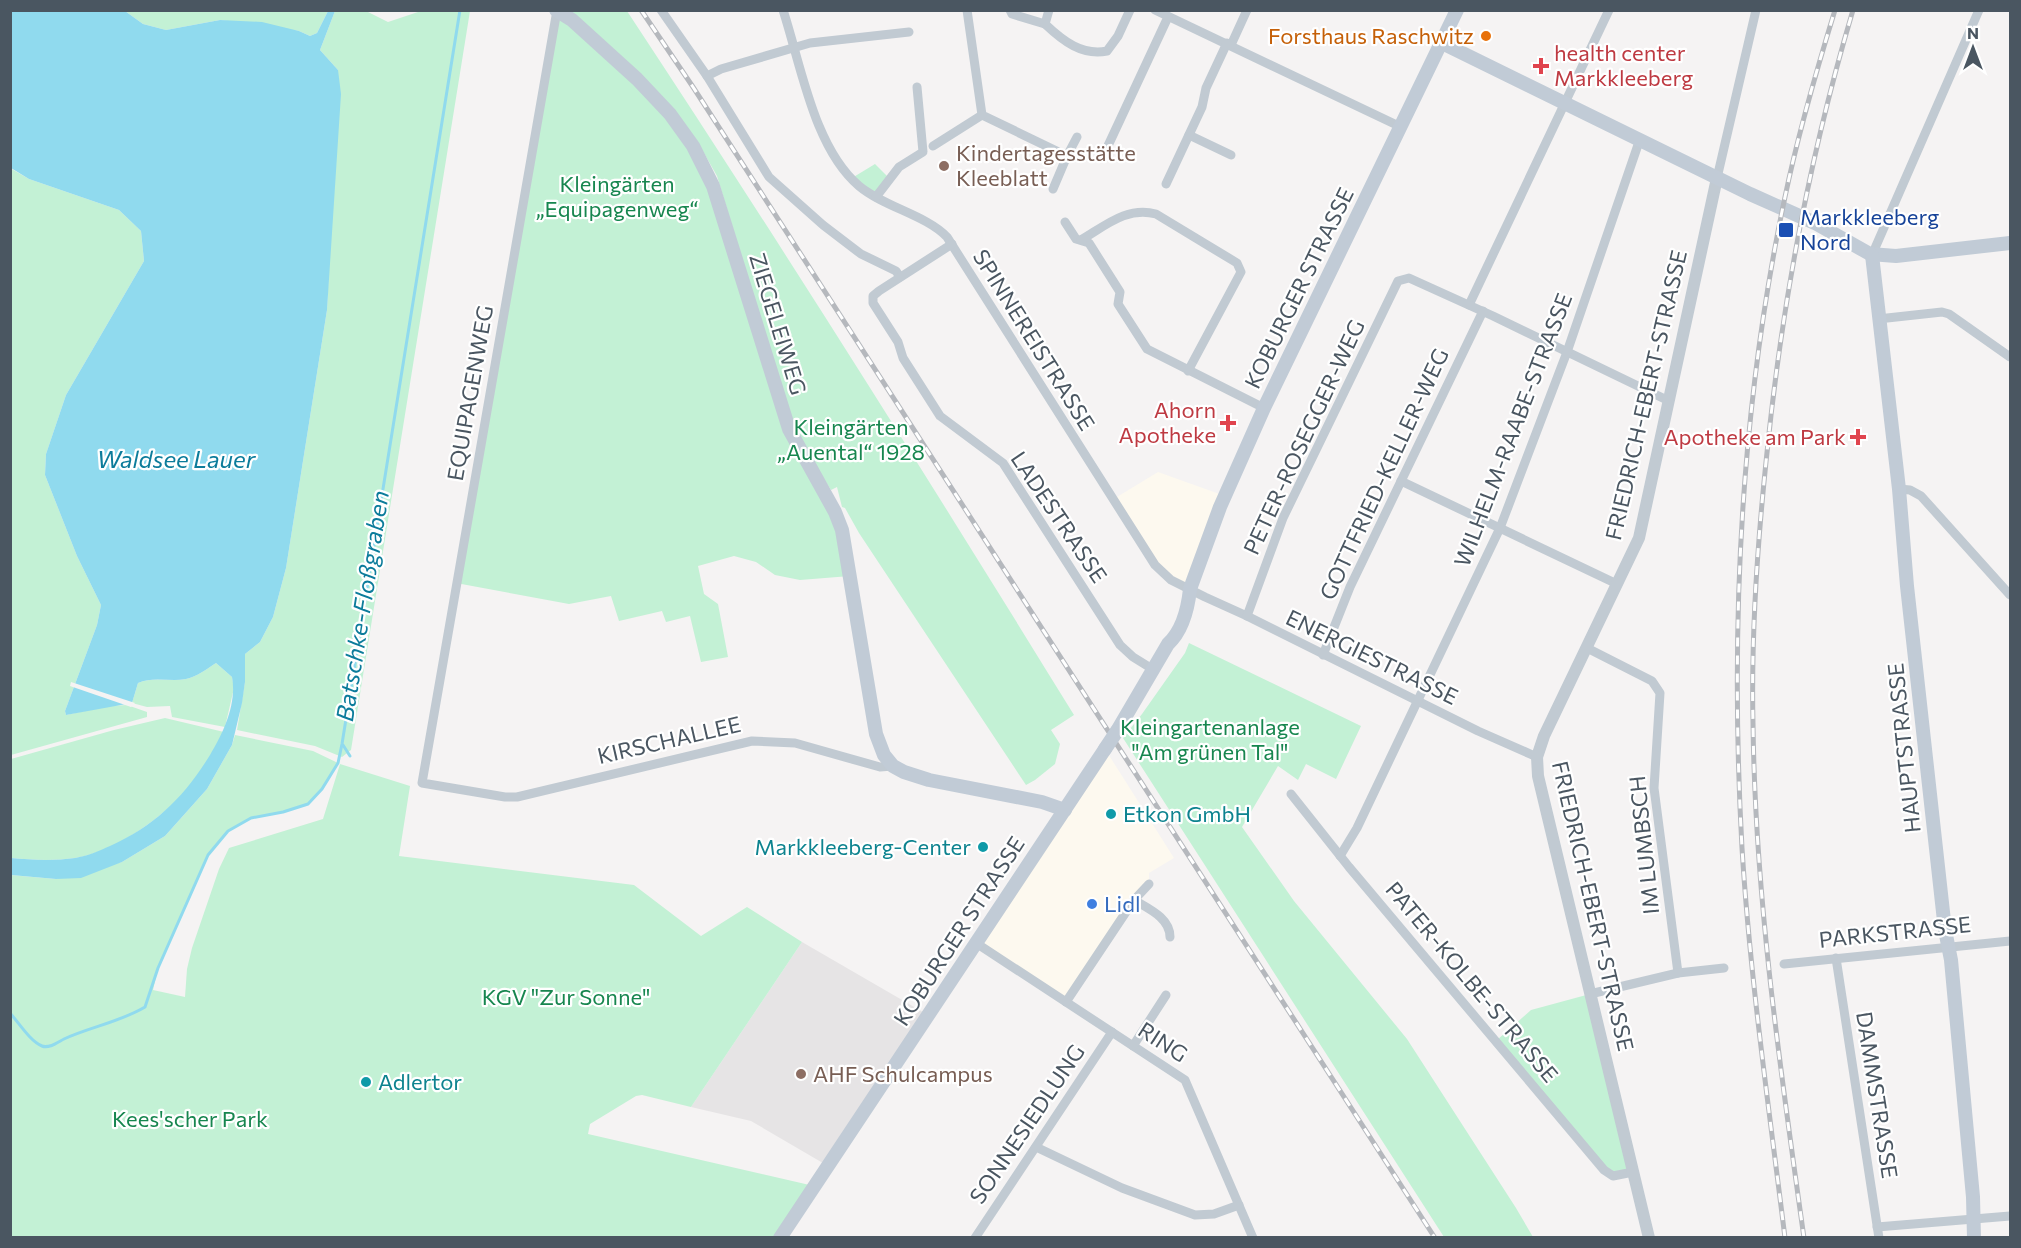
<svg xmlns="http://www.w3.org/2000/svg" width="2021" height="1248" font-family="Commissioner,sans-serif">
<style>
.commercial{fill:#fdf9ef}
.education{fill:#e6e4e5}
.green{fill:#c3f1d5}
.water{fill:#90daee}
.pier{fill:#f5f3f3}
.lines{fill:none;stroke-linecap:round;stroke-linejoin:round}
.stream{stroke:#90daee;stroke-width:3}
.minor{stroke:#c1cad2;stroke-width:9}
.tertiary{stroke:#c1cad2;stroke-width:12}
.secondary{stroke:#c1cbd6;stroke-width:14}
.rail-casing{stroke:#b5b8bd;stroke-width:5}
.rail{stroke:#fff;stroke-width:3;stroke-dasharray:9;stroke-linecap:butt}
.secondary-bridge{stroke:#c1cbd6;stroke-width:14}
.food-dot{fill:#e8710a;stroke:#fff;stroke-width:2}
.health-dot{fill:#e0444e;stroke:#fff;stroke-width:2}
.education-dot{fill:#8d6e63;stroke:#fff;stroke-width:2}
.transit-dot{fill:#1a4fb4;stroke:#fff;stroke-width:2}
.culture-dot{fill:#0f9aa8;stroke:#fff;stroke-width:2}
.shop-dot{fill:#3f7fe0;stroke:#fff;stroke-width:2}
.labels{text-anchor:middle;stroke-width:4.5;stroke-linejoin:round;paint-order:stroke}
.food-label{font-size:22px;fill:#c56008;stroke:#fff;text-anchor:end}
.health-label{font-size:22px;fill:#be3a42;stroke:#fff;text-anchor:end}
.education-label{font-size:22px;fill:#785e54;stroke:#fff;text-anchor:start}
.park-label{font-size:22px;fill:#17864f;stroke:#fff}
.transit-label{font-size:22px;fill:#164399;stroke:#fff;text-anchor:start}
.street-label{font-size:22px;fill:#4a5661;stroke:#fff}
.culture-label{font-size:22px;fill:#0d838f;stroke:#fff;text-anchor:start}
.shop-label{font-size:22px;fill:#366cbe;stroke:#fff;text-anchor:start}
.water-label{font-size:24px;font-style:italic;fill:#0c7c9b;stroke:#fff}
</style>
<rect width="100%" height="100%" fill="#f5f3f3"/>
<!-- commercial -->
<g class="commercial">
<polygon points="1158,472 1225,496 1190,589 1171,580 1112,500"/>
<polygon points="1105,749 1174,858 1149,873 1149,884 1066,1002 976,943"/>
</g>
<!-- education -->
<polygon class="education" points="802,942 928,1015 828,1166 751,1121 691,1107"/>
<!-- green -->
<g class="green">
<polygon points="125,11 328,11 317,33 310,36 299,31 220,20 166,30 143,24"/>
<polygon points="335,11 366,11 388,22 421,11 470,11 351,750 342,757 315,746 237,730 245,682 245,654 260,642 273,617 286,568 327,310 338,70 320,50"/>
<path d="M569,11H627C780,243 928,478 1074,715L1051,730L1060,744L1055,764L1035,780L1026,785L859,533L845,508L842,507L837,487L831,490L802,444L784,397L717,176L696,139Z"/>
<polygon points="556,16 572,20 693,146 789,429 835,512 850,576 800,580 775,575 756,562 734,556 698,566 704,594 718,604 728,657 701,662 690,616 666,622 662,611 619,621 611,596 569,604 456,583"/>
<polygon points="875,164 890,179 876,197 852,178"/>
<polygon points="10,168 29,179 119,210 141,231 144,261 66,395 46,454 45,475 77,556 101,605 97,625 65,711 66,715 108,706 127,705 147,712 147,717 11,755"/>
<polygon points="1189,643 1361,726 1336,779 1306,764 1298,780 1278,766 1242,827 1294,901 1407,1039 1516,1208 1533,1237 1444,1237 1123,738 1142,714 1185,653"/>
<path d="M216,663L232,677L234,688L225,727L172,717L170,706L147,707L132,703L138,683C153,676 170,682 186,679C196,677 207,669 216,663Z"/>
<path d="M165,718L224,732C214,748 205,768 193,783C166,815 117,852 75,858C54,861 32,860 11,858V759L114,730Z"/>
<polygon points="235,735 313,751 338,763 322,789 308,804 283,812 251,818 228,831 208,855 158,968 153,990 185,997 187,969 192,948 219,869 229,848 323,819 340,764 410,786 399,856 634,885 701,936 747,907 802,942 691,1107 642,1095 636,1096 590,1124 588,1134 814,1186 780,1237 11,1237 10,875 56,879 122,862 165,836 207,789 232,745"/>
<polygon points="1590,994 1633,1172 1613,1176 1497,1040 1531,1010"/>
</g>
<!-- water -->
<path class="water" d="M11,11H125L143,24L166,30L220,20L262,22L299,31L310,36L317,33L328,11H335L320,50L338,70L341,94L327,310L286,568L273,617L260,642L245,654V682L242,703L232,745L207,789L165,836L122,862L81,878L56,879L11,875V858C32,860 54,861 75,858C87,856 99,851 110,846C156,825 184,797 210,755C224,732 237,703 232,677L216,663C207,669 196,677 186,679C170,682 153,676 138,683L132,703L66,715L65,711L97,625L101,605L77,556L45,475L46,454L66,395L144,261L141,231L119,210L29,179L11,168Z"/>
<!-- pier -->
<polygon class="pier" points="71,682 135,703 131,707 70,686"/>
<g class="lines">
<!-- stream -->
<g class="stream">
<polyline points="343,745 350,756"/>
<path d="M10,1013C19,1023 30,1041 42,1046C49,1049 58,1042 64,1039C90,1027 120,1022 145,1007L158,968L208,855L228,831L251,818L283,812L308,804L322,789L338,763L342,744L460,10"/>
</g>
<!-- minor -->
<g class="minor">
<polyline points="661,10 707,76 769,177 823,225 861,254 896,271 900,277"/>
<path d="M783,10C801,65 814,148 859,186C884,207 926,215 947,237L1155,565L1171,580L1205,597L1247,616L1478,731L1537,757"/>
<polyline points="967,10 982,115 1067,156 1077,137"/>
<polyline points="1010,10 1012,14 1045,24"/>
<path d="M1049,10L1045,24C1063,41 1082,56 1107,51L1118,36L1130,10"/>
<polyline points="1155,10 1401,127"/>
<polyline points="560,12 556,16 422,783 505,797 517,797 752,741 795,743 880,767 893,766"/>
<polyline points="1231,45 1247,10"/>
<polyline points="707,76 721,69 810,43 909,32"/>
<polyline points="1189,135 1231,155"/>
<polyline points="933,146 982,115"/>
<polyline points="1106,150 1168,17"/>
<polyline points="1717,178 1756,10"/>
<polyline points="1166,184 1202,107 1206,88 1227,43"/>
<polyline points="1053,189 1067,156"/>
<polyline points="876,197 899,167 923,152 917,87"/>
<polyline points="1065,222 1076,239 1089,243 1120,292 1118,304 1147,349 1264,408"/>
<path d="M1081,240C1105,226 1127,206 1156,214L1237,263L1241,272L1188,371"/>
<polyline points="952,244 879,291 873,296 873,303 898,342 903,358 940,416 1003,463 1120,645 1133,657 1154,670"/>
<polyline points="1872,255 1979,10"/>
<polyline points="1469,305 1609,10"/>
<polyline points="1878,319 1942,312 1949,314 2010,357"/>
<polyline points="1401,481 1617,584"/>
<polyline points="1899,489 1910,490 1921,496 2010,595"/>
<polyline points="1247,616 1283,518 1398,281 1409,278 1493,316 1669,401"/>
<polyline points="1587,648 1652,681 1660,693 1654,788 1678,973"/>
<polyline points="1323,655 1350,587 1483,311"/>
<polyline points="1291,794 1349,867 1604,1170 1613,1176 1633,1172"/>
<polyline points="1340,856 1357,828 1500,528 1567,352 1640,139"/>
<path d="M1134,900C1149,909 1170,918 1170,937"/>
<polyline points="976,943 1185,1080 1253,1238"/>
<polyline points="1836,958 1879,1238"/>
<polyline points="1784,964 2010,941"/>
<polyline points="1590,994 1678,973 1724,968"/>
<polyline points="1066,1002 1134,900 1149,884"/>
<polyline points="1133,1046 1166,995"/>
<polyline points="1036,1147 1122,1188 1195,1215 1214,1214 1239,1205"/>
<polyline points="1877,1227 2010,1216"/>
<polyline points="975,1238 1112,1032"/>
</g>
<!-- tertiary -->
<polyline class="tertiary" points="1649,1238 1538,776 1537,757 1544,736 1639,538 1717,178"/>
<!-- secondary -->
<g class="secondary">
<polyline points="556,10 572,20 637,79 670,114 693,146 713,186 789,429 835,512 842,530 876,734 884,755 893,766 904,772 929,780 1042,802 1065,810"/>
<polyline points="1442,43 1750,194 1815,223 1870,254 1896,256 2010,243"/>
<polyline points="1872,255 1899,489 1907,586 1945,930 1951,960 1973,1197 1974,1238"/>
<path d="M1117,731L1168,644C1182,631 1188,608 1190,589L1220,507L1264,408L1457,10"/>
<polyline points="780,1238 1105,749"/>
</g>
<defs>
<g id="rail">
<polyline points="641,10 693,87 1435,1238"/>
<path d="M1785,1238C1769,1108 1750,978 1742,848C1730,631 1740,409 1785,197C1798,134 1816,72 1835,10"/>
<path d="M1804,1238C1780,1067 1755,896 1753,723C1751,636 1757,549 1766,462C1781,309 1809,158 1853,10"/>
</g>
</defs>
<!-- rail casing -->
<use href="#rail" class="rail-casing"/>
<!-- rail -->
<use href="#rail" class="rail"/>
<!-- secondary-bridge -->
<polyline class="secondary-bridge" points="1105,749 1117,731"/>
</g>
<!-- markers -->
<circle class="food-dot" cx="1486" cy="36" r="6"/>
<g class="health-dot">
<path d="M1538 57h6v6h6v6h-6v6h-6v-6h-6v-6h6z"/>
<path d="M1225 414h6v6h6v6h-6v6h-6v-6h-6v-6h6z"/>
<path d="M1855 428h6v6h6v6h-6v6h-6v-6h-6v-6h6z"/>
</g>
<g class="education-dot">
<circle cx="944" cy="166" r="6"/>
<circle cx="801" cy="1074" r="6"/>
</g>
<rect class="transit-dot" x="1778" y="222" width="16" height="16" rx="3"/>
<g class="culture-dot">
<circle cx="1111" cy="814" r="6"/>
<circle cx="983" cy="847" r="6"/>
<circle cx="366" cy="1082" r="6"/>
</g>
<circle class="shop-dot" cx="1092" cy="904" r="6"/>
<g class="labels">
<!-- food labels -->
<g class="food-label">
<text x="1474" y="44">Forsthaus Raschwitz</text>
</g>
<!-- health labels -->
<g class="health-label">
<text x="1554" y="61" text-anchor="start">health center<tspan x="1554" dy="25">Markkleeberg</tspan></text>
<text x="1216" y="418">Ahorn<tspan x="1216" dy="25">Apotheke</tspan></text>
<text x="1846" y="445">Apotheke am Park</text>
</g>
<!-- education labels -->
<g class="education-label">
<text x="956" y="161">Kindertagesstätte<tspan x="956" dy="25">Kleeblatt</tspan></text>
<text x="813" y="1082">AHF Schulcampus</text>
</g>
<!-- park labels -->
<g class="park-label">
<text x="617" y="192">Kleingärten<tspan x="617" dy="25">„Equipagenweg“</tspan></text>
<text x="851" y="435">Kleingärten<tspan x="851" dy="25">„Auental“ 1928</tspan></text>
<text x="1210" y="735">Kleingartenanlage<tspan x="1210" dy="25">"Am grünen Tal"</tspan></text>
<text x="566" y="1005">KGV "Zur Sonne"</text>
<text x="190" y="1127">Kees'scher Park</text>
</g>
<!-- transit labels -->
<g class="transit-label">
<text x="1800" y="225">Markkleeberg<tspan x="1800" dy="25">Nord</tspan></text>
</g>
<!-- street labels -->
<g class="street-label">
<text transform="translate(1299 288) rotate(-64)" y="8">KOBURGER STRASSE</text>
<text transform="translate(778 324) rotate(73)" y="8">ZIEGELEIWEG</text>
<text transform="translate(1034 340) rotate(58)" y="8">SPINNEREISTRASSE</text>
<text transform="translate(470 393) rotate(-80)" y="8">EQUIPAGENWEG</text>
<text transform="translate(1646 395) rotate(-77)" y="8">FRIEDRICH-EBERT-STRASSE</text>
<text transform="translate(1513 430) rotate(-69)" y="8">WILHELM-RAABE-STRASSE</text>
<text transform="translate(1304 437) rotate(-65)" y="8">PETER-ROSEGGER-WEG</text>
<text transform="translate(1384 474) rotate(-65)" y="8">GOTTFRIED-KELLER-WEG</text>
<text transform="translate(1059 517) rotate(56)" y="8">LADESTRASSE</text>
<text transform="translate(1372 657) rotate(26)" y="8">ENERGIESTRASSE</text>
<text transform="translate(669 740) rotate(-13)" y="8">KIRSCHALLEE</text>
<text transform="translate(1904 748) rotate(-96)" y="8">HAUPTSTRASSE</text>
<text transform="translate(1644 845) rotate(-96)" y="8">IM LUMBSCH</text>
<text transform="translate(1593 906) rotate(77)" y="8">FRIEDRICH-EBERT-STRASSE</text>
<text transform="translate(959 931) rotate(-57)" y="8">KOBURGER STRASSE</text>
<text transform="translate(1895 932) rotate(-6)" y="8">PARKSTRASSE</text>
<text transform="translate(1472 982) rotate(50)" y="8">PATER-KOLBE-STRASSE</text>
<text transform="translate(1163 1042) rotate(33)" y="8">RING</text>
<text transform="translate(1877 1095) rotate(81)" y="8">DAMMSTRASSE</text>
<text transform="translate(1027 1124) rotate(-56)" y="8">SONNESIEDLUNG</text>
</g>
<!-- culture labels -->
<g class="culture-label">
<text x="1123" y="822">Etkon GmbH</text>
<text x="971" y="855" text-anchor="end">Markkleeberg-Center</text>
<text x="378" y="1090">Adlertor</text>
</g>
<!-- shop labels -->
<g class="shop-label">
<text x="1104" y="912">Lidl</text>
</g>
<!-- water labels -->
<g class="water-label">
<text x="176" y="468">Waldsee Lauer</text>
<text transform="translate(363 606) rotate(-81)" y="8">Batschke‐Floßgraben</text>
</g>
</g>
<!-- border -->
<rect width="2021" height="1248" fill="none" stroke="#4a5661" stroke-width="24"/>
<!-- north arrow -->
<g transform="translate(1973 48)" stroke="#ffffff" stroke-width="4.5" paint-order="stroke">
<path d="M0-4.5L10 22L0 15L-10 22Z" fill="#4a5661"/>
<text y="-9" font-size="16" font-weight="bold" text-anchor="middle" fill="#4a5661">N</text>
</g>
</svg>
